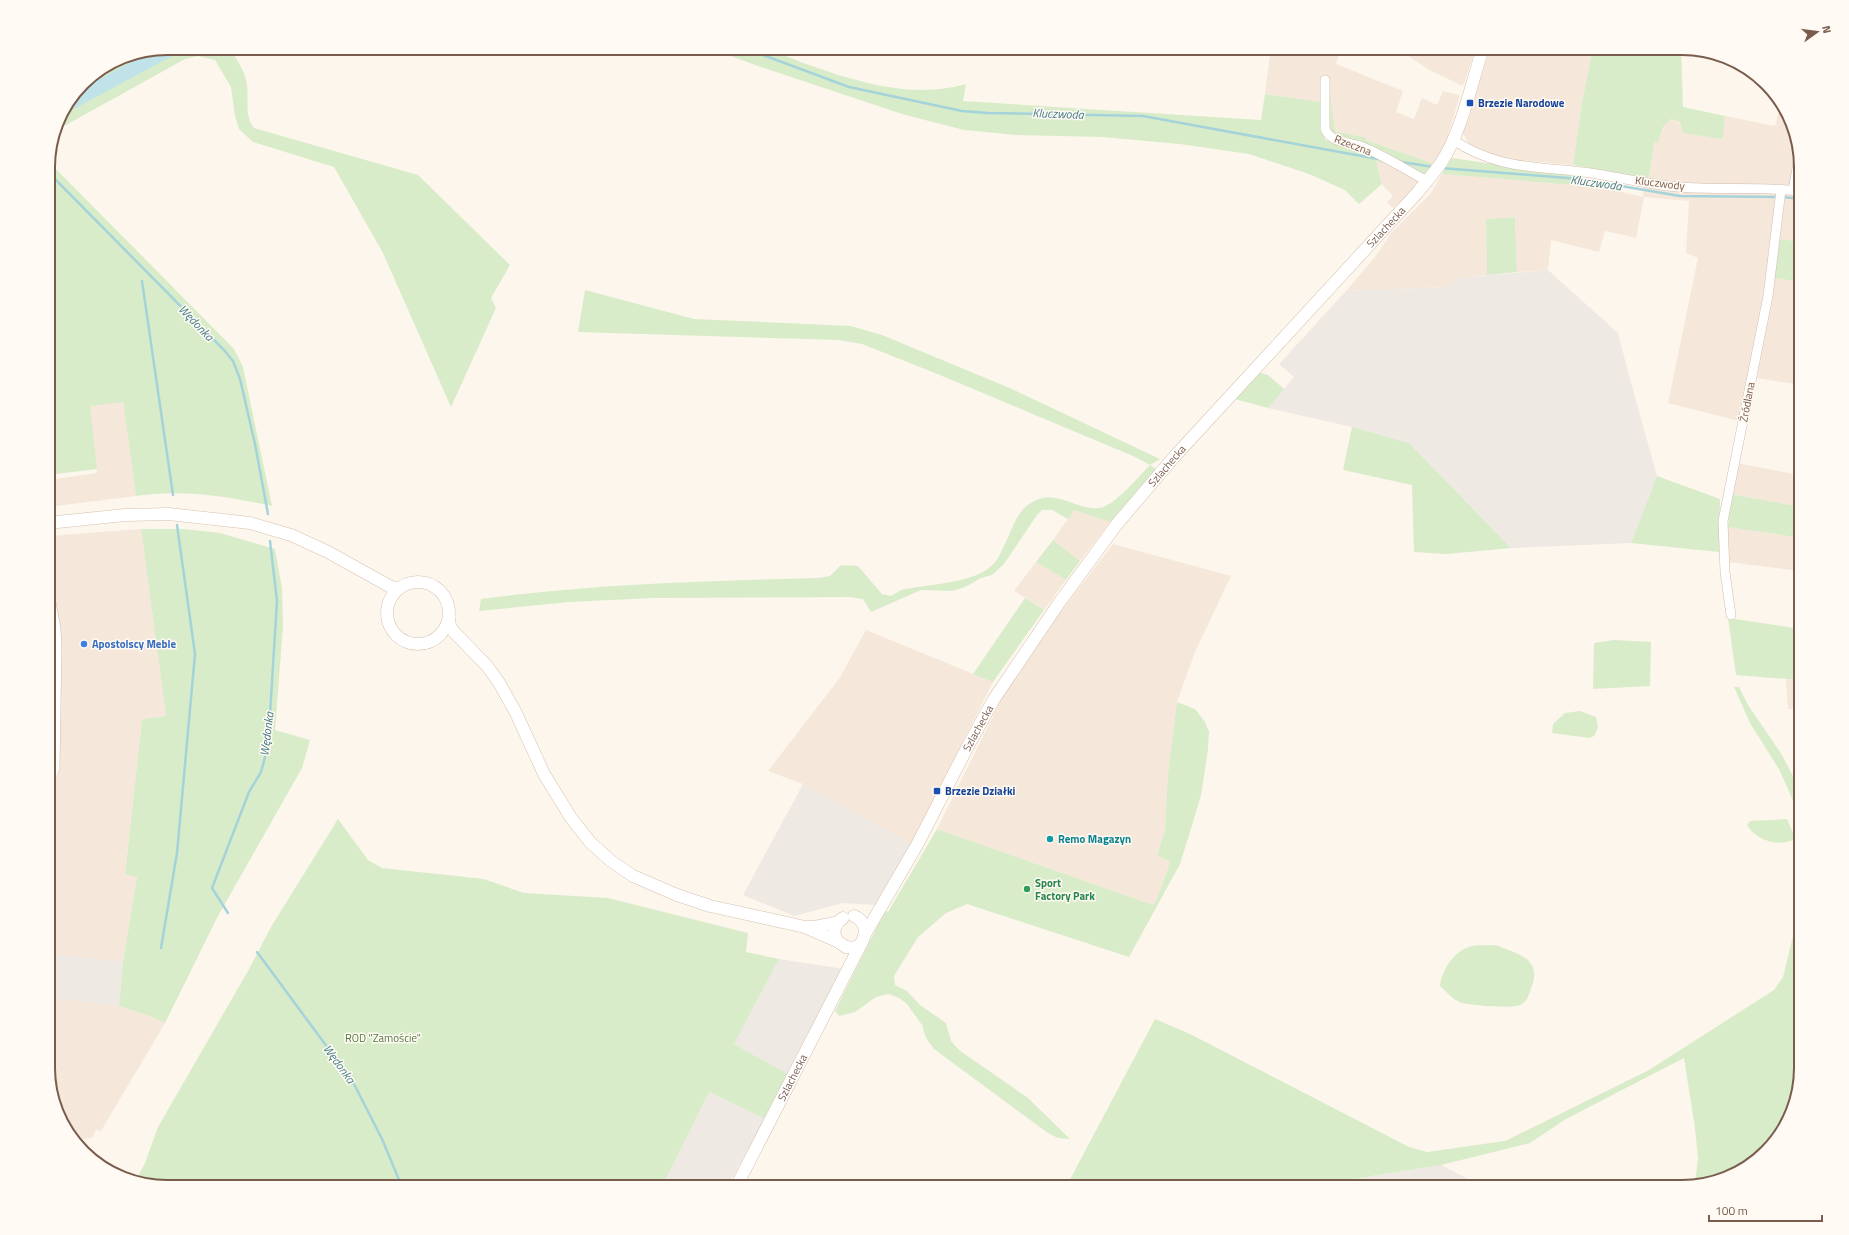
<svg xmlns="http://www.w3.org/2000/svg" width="1849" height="1235" font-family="'Titillium Web',sans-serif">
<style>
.residential{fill:#f5e8da}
.industrial{fill:#efe9e4}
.green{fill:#d8ecc9}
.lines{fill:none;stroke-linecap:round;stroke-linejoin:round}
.stream{stroke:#a5d3da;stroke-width:2.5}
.river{stroke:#bfe3e8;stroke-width:14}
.street-casing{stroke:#d1beb0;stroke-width:10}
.secondary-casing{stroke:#d6c0b0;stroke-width:13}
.street{stroke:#fff;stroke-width:9}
.secondary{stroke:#fff;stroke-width:12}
.transit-dot{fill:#1a4fb4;stroke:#fffaf3;stroke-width:1.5}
.shop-dot{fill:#3f7fe0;stroke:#fffaf3;stroke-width:1.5}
.culture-dot{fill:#0f9aa8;stroke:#fffaf3;stroke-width:1.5}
.leisure-dot{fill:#2e9e5b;stroke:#fffaf3;stroke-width:1.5}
.labels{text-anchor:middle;stroke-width:3;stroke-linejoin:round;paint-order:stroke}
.transit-label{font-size:11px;font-weight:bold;fill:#164399;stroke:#fffaf3;text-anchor:start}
.street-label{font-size:11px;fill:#7a5c4d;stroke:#fffaf3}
.shop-label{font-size:11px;font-weight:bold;fill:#366cbe;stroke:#fffaf3;text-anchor:start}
.culture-label{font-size:11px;font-weight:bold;fill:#0d838f;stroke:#fffaf3;text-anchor:start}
.leisure-label{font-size:11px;font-weight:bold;fill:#27864d;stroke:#fffaf3;text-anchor:start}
.park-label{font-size:11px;fill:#537a41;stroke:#fffaf3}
.water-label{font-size:12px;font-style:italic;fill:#437c86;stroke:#fffaf3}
.rim{fill:none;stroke:#7a5c4d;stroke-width:2}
</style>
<rect width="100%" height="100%" fill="#fdf6ec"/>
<!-- residential -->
<g class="residential">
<polygon points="1271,48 1341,48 1336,64 1403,91 1396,112 1414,119 1422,98 1437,105 1443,91 1460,95 1446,142 1435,164 1366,140 1366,138 1335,131 1322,102 1265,94"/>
<polygon points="1397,48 1476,48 1463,86 1429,70"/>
<polygon points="1490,48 1593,48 1582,102 1573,165 1494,158 1473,150 1463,134"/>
<polygon points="1781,103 1785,108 1801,167 1801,242 1771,238 1761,309 1739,421 1668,403 1698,258 1686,253 1689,201 1644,197 1636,238 1605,231 1599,252 1551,240 1548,270 1517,272 1515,217 1486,219 1487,275 1457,278 1447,287 1346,291 1375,257 1392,232 1431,193 1442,174 1572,185 1608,189 1643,197 1645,178 1649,178 1654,143 1658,142 1663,127 1671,119 1723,139 1725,116 1775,126"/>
<polygon points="1376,161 1390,165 1423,181 1393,208 1387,202 1393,196 1382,184"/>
<polygon points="1774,278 1801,282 1801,385 1757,378"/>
<polygon points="123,401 136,496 48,507 48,480 97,473 89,405"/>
<polygon points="1797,429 1801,429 1801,507 1731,494 1736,463 1800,475"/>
<polygon points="1074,510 1110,522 1080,561 1053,540"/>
<polygon points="1728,527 1801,538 1801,571 1728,562"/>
<polygon points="141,529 166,716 142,719 125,873 137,877 123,962 48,954 48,780 58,776 61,631 48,575 48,536"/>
<polygon points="1113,544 1231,576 1195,652 1177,702 1168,773 1165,830 1157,855 1170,862 1157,899 1153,905 937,829 1006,690 1063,609"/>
<polygon points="1036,562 1066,580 1044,610 1014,591"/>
<polygon points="866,630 993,682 911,844 803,784 768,771 839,679"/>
<polygon points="1786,679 1801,680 1801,710 1788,709"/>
<polygon points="48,997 119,1006 144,1014 165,1023 101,1131 96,1130 92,1138 76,1140 64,1127 48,1075"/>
</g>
<!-- industrial -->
<g class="industrial">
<polygon points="1548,270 1618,333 1627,368 1657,476 1631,543 1511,548 1409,443 1352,427 1268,408 1294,377 1279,364 1346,291 1447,287 1457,278"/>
<polygon points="53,632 50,768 48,770 48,633"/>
<polygon points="803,784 911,844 876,905 843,903 794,916 743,895"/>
<polygon points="48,954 123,962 119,1006 48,997"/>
<polygon points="779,959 844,969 788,1074 734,1044"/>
<polygon points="709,1092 765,1119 727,1187 662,1187"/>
<polygon points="1441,1165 1484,1187 1302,1187"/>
</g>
<!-- green -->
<g class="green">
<path d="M168,48H230C237,60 245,71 247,85C249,102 244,114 254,128L418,175L510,265L491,298L496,308L451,407L383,253L334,167L253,142L239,129L235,116L231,87L215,60L198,56L185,59L66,125L56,127L57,122L83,83L122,57Z"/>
<path d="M709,48C724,48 750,45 763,48C779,52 794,60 809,65C860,83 913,99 966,84L963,101L1261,120L1265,94L1322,102L1325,140L1369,153L1390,165L1376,161L1382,184L1359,204L1345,190L1309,174L1249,154L1180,144L1102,137L1016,135L964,130L902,114L758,66Z"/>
<polygon points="1593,48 1681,48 1683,107 1725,116 1723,139 1683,133 1680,122 1671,119 1663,127 1658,142 1654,143 1649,178 1573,165 1582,102"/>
<polygon points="1328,79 1335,131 1367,138 1366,140 1435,164 1425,176 1333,135 1328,125"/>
<polygon points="1452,158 1573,176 1572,185 1442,174"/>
<path d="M48,161L234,349L243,367L272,506C224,496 185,489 136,496L123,402L90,406L97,469L48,475Z"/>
<polygon points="1515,217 1517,272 1487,275 1486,219"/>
<polygon points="1780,239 1801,242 1801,282 1774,278"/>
<path d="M585,290L694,319L851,326L882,335L1012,389L1160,459L1150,465L1156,469L1110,522L1074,510L1068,519L1052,510H1042L1037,515L1004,564L992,575L981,578L965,587L952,591L921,590L871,612L863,599L850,597L653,598L569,602L479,611L481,599C593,584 706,581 819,578L830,576L841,565L858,566L882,594L891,596L901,590C927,584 972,584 991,566C997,562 1001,552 1004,546C1012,531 1015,514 1029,504C1055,486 1077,511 1099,508C1114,507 1139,476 1150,465L1133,456L935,373L862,344L839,340L578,332Z"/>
<polygon points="1260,373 1268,375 1284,389 1268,408 1235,399"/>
<polygon points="1352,427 1409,443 1511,548 1447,554 1414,552 1412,485 1343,470"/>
<polygon points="1657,476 1720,499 1719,552 1631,543"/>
<polygon points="1731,494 1801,507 1801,538 1728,527"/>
<polygon points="141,529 184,529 220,533 275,549 282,588 283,626 275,730 310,740 302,768 218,916 165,1023 144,1014 119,1006 123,962 137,877 125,874 142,719 166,716"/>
<polygon points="1053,540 1080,561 1066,580 1036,562"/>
<polygon points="1025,598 1044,610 993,682 973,674"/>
<polygon points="1728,618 1801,629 1801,680 1736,675"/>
<polygon points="1614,640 1651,642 1650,686 1593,689 1594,643"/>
<polygon points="1734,687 1739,687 1748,705 1782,755 1793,776 1801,796 1801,819 1780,771 1750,723"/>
<polygon points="1177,702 1195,709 1205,722 1209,732 1208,749 1201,796 1180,864 1129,957 967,904 946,913 918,937 894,976 895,985 907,991 920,1005 946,1023 951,1041 959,1050 1028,1098 1070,1139 1058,1138 1048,1133 934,1049 926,1038 922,1025 907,1004 899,998 889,994 876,997 855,1012 839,1016 835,1011 885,911 888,912 937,829 1153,905 1157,899 1170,862 1157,855 1165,830 1168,773"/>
<polygon points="1580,711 1596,717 1598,728 1594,736 1589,738 1552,733 1553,724 1565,713"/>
<polygon points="338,819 368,860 382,868 484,879 524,893 608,898 748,933 746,952 779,959 734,1044 788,1074 765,1119 709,1092 662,1187 168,1187 135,1182 145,1163 158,1127 248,971 271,927"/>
<path d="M1787,819L1794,835L1793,840C1777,847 1756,840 1747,825L1750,821Z"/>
<polygon points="1801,924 1801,993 1795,998 1801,1039 1801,1068 1795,1106 1781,1134 1741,1171 1695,1183 1698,1158 1695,1128 1684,1058 1566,1119 1530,1143 1441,1165 1302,1187 1066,1187 1155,1019 1190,1034 1409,1147 1427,1152 1505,1141 1649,1070 1774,990 1783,977 1794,932"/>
<path d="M1495,945C1516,953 1544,959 1531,988C1529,995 1527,1002 1520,1005C1511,1009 1471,1005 1462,1003C1453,1000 1447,992 1440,986C1441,972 1454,951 1469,947C1477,944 1487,946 1495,945Z"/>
</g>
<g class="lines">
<!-- stream -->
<g class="stream">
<polyline points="744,48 849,87 962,111 988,113 1143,116 1378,159"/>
<polyline points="1401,162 1434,167"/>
<polyline points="1441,168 1580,179 1680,196 1778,197"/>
<polyline points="48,172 224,350 233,361 240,379 255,444 268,514"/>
<polyline points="1783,197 1801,199"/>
<polyline points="142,281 173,495"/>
<polyline points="228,913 212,888 249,792 261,772 268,746 277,601 270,541"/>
<polyline points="161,948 177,853 195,654 177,525"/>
<polyline points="257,952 353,1082 382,1139 402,1187"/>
</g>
<!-- river -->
<polyline class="river" points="70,103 172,48"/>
<defs>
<g id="street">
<path d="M1325,80V129C1331,143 1350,142 1363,147C1385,156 1406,170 1427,181"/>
<path d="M1453,140C1497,169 1534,166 1583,172C1614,176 1645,184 1677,187C1718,190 1760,187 1801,191"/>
<polyline points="1793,190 1799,158"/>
<polyline points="48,587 56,628 57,648 55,768 53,773 48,776"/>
<polyline points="1731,615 1725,572 1723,521 1768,296 1781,190"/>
</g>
<g id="secondary">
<polyline points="48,523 125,515 169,514 250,523 291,535 328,552 391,587 400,588"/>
<circle cx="418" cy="613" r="31"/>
<polyline points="449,619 450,626 454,632 487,666 498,681 516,713 544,774 571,818 590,842 611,861 633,876 677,895 710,906 805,927 814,927 838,922"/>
<polyline points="807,928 837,941 846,947 854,948 861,944"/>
<path id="s1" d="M864,936L917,845L968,746L994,699L1059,603L1117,524L1175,456L1418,192C1426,182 1434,173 1441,163C1462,131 1471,84 1483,48"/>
<path d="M837,941C832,932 834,924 843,918"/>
<path id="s2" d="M736,1187L863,940C867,929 864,920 854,916"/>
</g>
</defs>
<!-- street casing -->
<use href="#street" class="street-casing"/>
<!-- secondary casing -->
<use href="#secondary" class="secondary-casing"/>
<!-- street -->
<use href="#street" class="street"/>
<!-- secondary -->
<use href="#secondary" class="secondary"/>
</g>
<!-- markers -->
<g class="transit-dot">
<rect x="1466" y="99" width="8" height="8" rx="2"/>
<rect x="933" y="787" width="8" height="8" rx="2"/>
</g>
<circle class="shop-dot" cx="84" cy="644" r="4"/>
<circle class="culture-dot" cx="1050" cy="839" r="4"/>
<circle class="leisure-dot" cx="1027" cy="889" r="4"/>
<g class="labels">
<!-- transit labels -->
<g class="transit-label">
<text x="1478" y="107">Brzezie Narodowe</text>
<text x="945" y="795">Brzezie Działki</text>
</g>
<!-- street labels -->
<g class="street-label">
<text transform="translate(1353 145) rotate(21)" y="4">Rzeczna</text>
<text transform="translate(1660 183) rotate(7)" y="4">Kluczwody</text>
<text dy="4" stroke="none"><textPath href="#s1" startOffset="885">Szlachecka</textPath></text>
<text transform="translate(1747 402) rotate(-79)" y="4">Źródlana</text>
<text dy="4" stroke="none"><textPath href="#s1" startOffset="561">Szlachecka</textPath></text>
<text dy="4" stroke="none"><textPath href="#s1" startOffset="237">Szlachecka</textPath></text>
<text dy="4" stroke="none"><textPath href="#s2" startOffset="123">Szlachecka</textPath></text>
</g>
<!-- shop labels -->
<g class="shop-label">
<text x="92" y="648">Apostolscy Meble</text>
</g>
<!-- culture labels -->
<g class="culture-label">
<text x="1058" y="843">Remo Magazyn</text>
</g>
<!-- leisure labels -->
<g class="leisure-label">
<text x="1035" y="887">Sport<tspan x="1035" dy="13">Factory Park</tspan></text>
</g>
<!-- park labels -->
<g class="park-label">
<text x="383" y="1042">ROD "Zamoście"</text>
</g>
<!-- water labels -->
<g class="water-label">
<text transform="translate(1058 114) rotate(2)" y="4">Kluczwoda</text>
<text transform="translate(1596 183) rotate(8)" y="4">Kluczwoda</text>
<text transform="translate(196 323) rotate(46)" y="4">Wędonka</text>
<text transform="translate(267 734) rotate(-83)" y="4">Wędonka</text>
<text transform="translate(339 1064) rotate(54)" y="4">Wędonka</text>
</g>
</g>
<!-- crop -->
<path d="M0 0H1849V1235H0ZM167 55H1682A112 112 0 0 1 1794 167V1068A112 112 0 0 1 1682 1180H167A112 112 0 0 1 55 1068V167A112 112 0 0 1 167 55Z" fill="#fffaf3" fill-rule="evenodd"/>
<path class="rim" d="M167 55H1682A112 112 0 0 1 1794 167V1068A112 112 0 0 1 1682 1180H167A112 112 0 0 1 55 1068V167A112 112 0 0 1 167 55Z"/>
<!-- north arrow -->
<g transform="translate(1817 32) rotate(76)" stroke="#fffaf3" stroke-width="3" paint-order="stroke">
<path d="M0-3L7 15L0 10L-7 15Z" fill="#7a5c4d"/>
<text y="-6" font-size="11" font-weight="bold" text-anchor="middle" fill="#7a5c4d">N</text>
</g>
<!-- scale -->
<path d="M1709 1215v6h113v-6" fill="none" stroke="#7a5c4d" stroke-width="2"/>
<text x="1715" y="1215" font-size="12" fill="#7a5c4d" stroke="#fffaf3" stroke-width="3" paint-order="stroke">100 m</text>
</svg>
